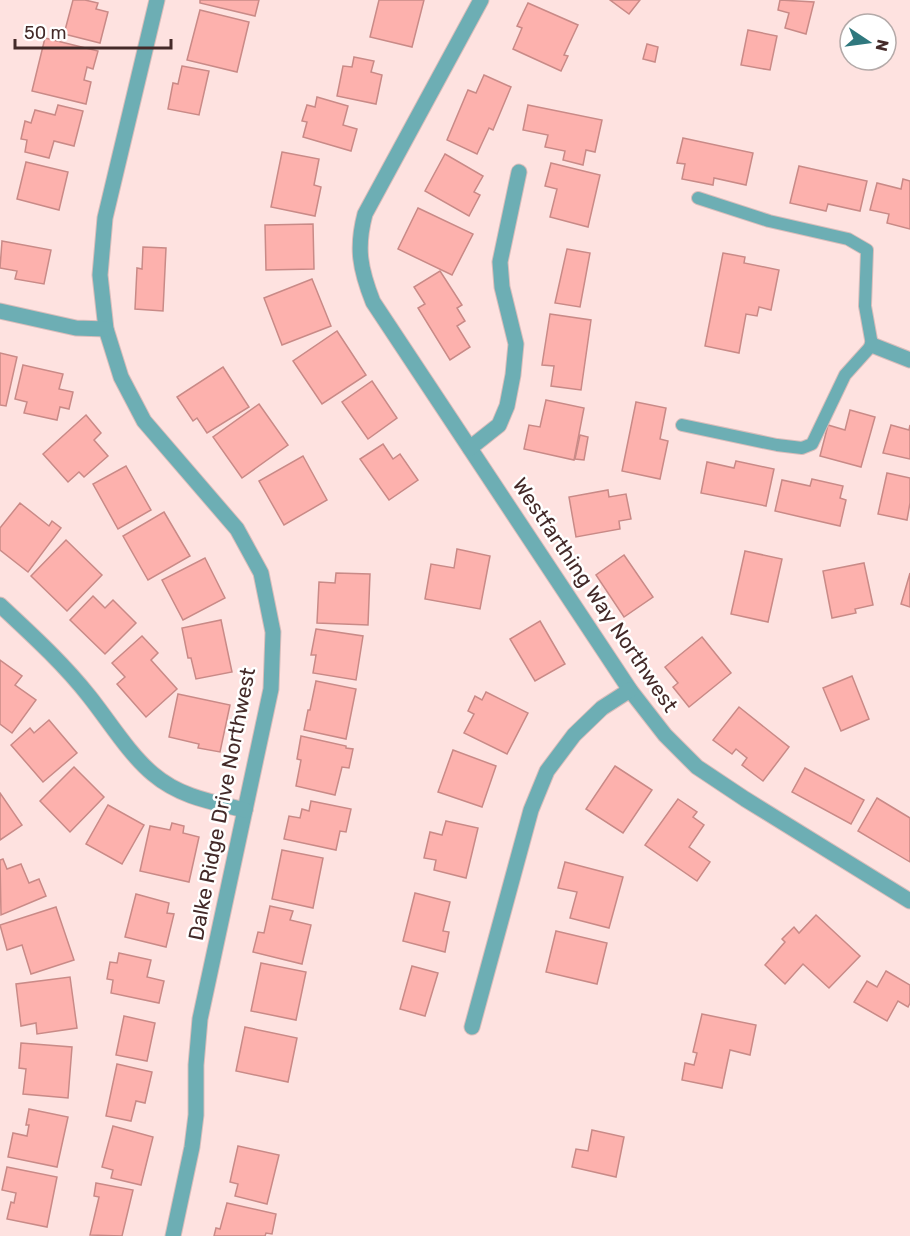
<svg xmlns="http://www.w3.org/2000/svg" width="910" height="1236" font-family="Rubik,sans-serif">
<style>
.building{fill:#fdb1ad;stroke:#c98a87;stroke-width:1.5}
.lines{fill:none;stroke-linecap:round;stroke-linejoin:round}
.service-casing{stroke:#d9bdbb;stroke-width:14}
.minor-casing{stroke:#d9bdbb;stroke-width:17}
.service{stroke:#6daeb4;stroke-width:12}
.minor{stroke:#6daeb4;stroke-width:15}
.labels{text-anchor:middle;stroke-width:5;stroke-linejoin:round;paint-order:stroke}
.street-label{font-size:21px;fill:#442a29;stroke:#fff}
</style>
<rect width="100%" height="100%" fill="#fee2e0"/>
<!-- building -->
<g class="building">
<polygon points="73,0 85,0 98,3 96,9 108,12 100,43 64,34"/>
<polygon points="200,0 259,0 255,16 200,3"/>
<polygon points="379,0 424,0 412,47 370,37"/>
<polygon points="610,0 640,0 629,14"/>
<polygon points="780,0 814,2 806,34 785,28 789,13 778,10"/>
<polygon points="528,3 578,25 564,55 568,56 561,71 513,49 522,28 517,26"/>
<polygon points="200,10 249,22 237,72 187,60"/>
<polygon points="748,30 777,36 770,70 741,65"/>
<polygon points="45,38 98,51 93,69 87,67 84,80 91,82 86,104 32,91"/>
<polygon points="647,44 658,47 655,62 643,59"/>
<polygon points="354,57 374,61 371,72 382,75 376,104 337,96 343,66 352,67"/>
<polygon points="182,66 209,71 199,115 168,109 173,83 178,84"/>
<polygon points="484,75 511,87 493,130 489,128 477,154 447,140 468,90 476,93"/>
<polygon points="317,97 348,106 343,125 357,129 351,151 303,137 307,122 302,121 307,105 315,107"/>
<polygon points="58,105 83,111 74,146 54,141 49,158 25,152 27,140 21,139 25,121 31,123 35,110 55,115"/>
<polygon points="528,105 602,120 595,152 586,150 583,165 563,160 565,151 545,147 548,135 523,130"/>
<polygon points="683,138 753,153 746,185 714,178 713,185 682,179 685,164 677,163"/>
<polygon points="282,152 319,159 314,185 321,187 315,216 271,207"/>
<polygon points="445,154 483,176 474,192 480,195 469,216 425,191"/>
<polygon points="26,162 68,172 59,210 17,199"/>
<polygon points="551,163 600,175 588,227 550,217 557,189 545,186"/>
<polygon points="799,166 867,181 860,211 828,204 826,211 790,203"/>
<polygon points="903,179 910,181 910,229 887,223 889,214 870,210 877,183 901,189"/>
<polygon points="418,208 473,234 452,275 398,249"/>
<polygon points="313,224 314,269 266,270 265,225"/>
<polygon points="2,241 51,250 44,284 15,279 17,271 0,268"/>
<polygon points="143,247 166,248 163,311 135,309 137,268 142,269"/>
<polygon points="567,249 590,253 580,307 555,303"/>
<polygon points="723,253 745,257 744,263 779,270 771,310 759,307 757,316 746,314 739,353 705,346"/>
<polygon points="440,271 462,305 457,308 465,321 457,326 470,347 450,360 418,308 425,304 414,287"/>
<polygon points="312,279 331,326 282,345 264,298"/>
<polygon points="550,314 591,320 581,390 551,386 554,366 542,365"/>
<polygon points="337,331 366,375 322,404 293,361"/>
<polygon points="0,353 17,357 6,406 0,405"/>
<polygon points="23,365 63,374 59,389 73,392 69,409 60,407 57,420 24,413 27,402 15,399"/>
<polygon points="223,367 249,407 207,433 197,418 193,421 177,397"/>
<polygon points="372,381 397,418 368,439 342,402"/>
<polygon points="546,400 584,408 574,460 524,449 529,425 540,427"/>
<polygon points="636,402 666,408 660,439 668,441 660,479 622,471"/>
<polygon points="259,404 288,445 242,478 213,437"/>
<polygon points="850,410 875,417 861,467 820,456 828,425 845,430"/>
<polygon points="86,415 101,433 94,440 108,456 84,477 79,472 68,482 43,454"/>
<polygon points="891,425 909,430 910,425 910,459 883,453"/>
<polygon points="580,435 588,437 584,460 575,459"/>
<polygon points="383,444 393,459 400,454 418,480 389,500 360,459"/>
<polygon points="303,456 327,500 284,525 259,481"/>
<polygon points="736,461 774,469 766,506 701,493 707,462 734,468"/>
<polygon points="126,466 151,510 118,529 93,484"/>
<polygon points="887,473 910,478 910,503 907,520 878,514"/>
<polygon points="812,479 843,486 840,498 846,500 840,526 775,511 782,480 810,486"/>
<polygon points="608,490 609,497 626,494 631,519 619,521 620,529 576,537 569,497"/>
<polygon points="20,503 49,526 52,521 61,528 28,572 0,550 0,528"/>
<polygon points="164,512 190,556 148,580 123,536"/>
<polygon points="66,540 102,575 67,611 31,576"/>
<polygon points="457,549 490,556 480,609 425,599 431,564 454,568"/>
<polygon points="745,551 782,559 768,622 731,614"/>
<polygon points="624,555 653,597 624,617 596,575"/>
<polygon points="205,558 225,598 183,620 162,580"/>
<polygon points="864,563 873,605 855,609 856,613 832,618 823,571"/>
<polygon points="336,573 370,574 368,625 317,623 319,582 335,583"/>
<polygon points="910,573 910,607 901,604"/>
<polygon points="93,596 105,608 113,600 136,623 105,654 70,620"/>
<polygon points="221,620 232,672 196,679 191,658 188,658 182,628"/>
<polygon points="540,621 565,664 535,681 510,639"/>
<polygon points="316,629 363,636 356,680 313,673 316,655 311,655"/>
<polygon points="142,636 158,653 151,660 177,689 146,717 117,684 125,677 112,663"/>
<polygon points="702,637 731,673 689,707 673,687 678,683 665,667"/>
<polygon points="0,660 22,676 15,685 36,700 12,733 0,724"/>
<polygon points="852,676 869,719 841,731 823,688"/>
<polygon points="316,681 356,689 346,739 304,730 308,710 310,710"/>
<polygon points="486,692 528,713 507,754 464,733 474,714 468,711 475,696 482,700"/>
<polygon points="178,694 230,705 220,752 198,748 199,744 169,737"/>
<polygon points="739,707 789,747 763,781 742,765 747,758 736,749 732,754 713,740"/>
<polygon points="49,720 77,753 43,782 11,745 30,728 34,733"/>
<polygon points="301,736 346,746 346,748 353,749 349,768 342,767 335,795 296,786 301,760 297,759"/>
<polygon points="453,750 496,766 482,807 438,792"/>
<polygon points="615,766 652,790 623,833 586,809"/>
<polygon points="74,767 104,797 70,832 40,801"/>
<polygon points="805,768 864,800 851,824 792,792"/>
<polygon points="0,793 22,825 0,840"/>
<polygon points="877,798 910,818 910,862 858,831"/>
<polygon points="678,799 697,812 693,817 704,825 689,847 710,862 697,881 645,845"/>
<polygon points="311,801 351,809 346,832 340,831 336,850 284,839 289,816 300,818 302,809 309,811"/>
<polygon points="108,805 144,825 122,864 86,844"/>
<polygon points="446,821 478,828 466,878 434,870 436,860 424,858 430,832 442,835"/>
<polygon points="172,823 184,826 183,833 199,837 189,882 140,871 150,826 170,830"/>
<polygon points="282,850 323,858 313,908 272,899"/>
<polygon points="3,859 7,869 21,864 29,883 39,879 46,896 1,915 0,860"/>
<polygon points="565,862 623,877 609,928 570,918 577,892 558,888"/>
<polygon points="415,893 450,902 443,931 449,932 445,952 403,941"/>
<polygon points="136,894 169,903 167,913 174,914 166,947 125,937"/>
<polygon points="270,906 293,911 290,920 311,925 302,964 253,952 258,932 264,933"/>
<polygon points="56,907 74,960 31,974 22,945 7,950 0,925"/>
<polygon points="816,915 860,956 829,988 803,964 785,984 765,965 785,942 782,939 794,927 799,933"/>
<polygon points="556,931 607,943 597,984 546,972"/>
<polygon points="119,953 151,960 147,977 164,981 159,1003 111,993 113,980 107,979 110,962 117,963"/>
<polygon points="261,963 306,972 296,1020 251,1011"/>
<polygon points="412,966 438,973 425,1016 400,1009"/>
<polygon points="886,971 910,985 910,1003 908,1007 898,1001 887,1021 854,1002 867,981 877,987"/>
<polygon points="70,977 77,1028 37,1034 36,1023 21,1026 16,984"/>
<polygon points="702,1014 756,1025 750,1055 730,1050 722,1088 682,1080 685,1063 694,1065 697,1053 693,1052"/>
<polygon points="124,1016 155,1023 147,1061 116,1055"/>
<polygon points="245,1027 297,1038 288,1082 236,1071"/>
<polygon points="21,1043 72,1047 68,1098 23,1094 26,1069 19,1068"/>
<polygon points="117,1064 152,1072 145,1103 136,1101 131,1121 106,1116"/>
<polygon points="29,1109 68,1117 57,1167 8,1157 13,1133 27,1136 29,1125 26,1125"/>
<polygon points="113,1126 153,1137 141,1185 111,1178 113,1170 102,1167"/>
<polygon points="592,1130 624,1137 616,1177 572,1167 576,1149 588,1151"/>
<polygon points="238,1146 279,1155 267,1204 235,1196 238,1184 230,1182"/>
<polygon points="7,1167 57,1177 47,1227 7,1219 11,1202 14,1203 16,1193 2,1190"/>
<polygon points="96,1183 133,1190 122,1236 90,1235 99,1197 94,1196"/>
<polygon points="227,1203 276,1214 272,1234 266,1233 265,1236 214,1236 216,1228 220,1229"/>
</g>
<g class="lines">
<defs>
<polyline id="service" points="682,425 777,445 802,448 812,444 845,375 872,345 865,306 867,250 848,239 769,221 698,198"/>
<g id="minor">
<polyline points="157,0 105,218 100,275 106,329 121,377 144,421 237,529 261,573 273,632 271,689 200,1019 196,1065 196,1115 192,1147 173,1236"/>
<path d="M481,0L365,214C356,248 360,269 373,302L630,690L665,735L697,767L745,799L910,901"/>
<polyline points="0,311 76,328 106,329"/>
<polyline points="872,345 910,360"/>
<polyline points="470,448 499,425 507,406 513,375 516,344 502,287 500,262 519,172"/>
<path d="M0,605C31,634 63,663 89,696C109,721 129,754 153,774C180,797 212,802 245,810"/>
<polyline points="472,1027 531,810 547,771 574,735 602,708 630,690"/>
</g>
</defs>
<!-- service casing -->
<use href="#service" class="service-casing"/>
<!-- minor casing -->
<use href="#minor" class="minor-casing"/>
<!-- service -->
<use href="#service" class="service"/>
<!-- minor -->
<use href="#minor" class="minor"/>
</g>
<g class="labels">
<!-- street labels -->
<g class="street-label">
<text transform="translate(595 595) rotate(56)" y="7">Westfarthing Way Northwest</text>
<text transform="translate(222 804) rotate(-79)" y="7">Dalke Ridge Drive Northwest</text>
</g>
</g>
<!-- north arrow -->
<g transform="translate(868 42) rotate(103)"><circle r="28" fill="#ffffff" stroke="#b4aaa9" stroke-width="1.5"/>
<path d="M0-4.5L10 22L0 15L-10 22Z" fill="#2f787e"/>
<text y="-9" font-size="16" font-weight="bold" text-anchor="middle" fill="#442a29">N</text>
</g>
<!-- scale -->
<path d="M15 39v9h156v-9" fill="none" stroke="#442a29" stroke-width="3"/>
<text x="24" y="39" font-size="18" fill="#442a29" stroke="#ffffff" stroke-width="4.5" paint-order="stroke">50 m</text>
</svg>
